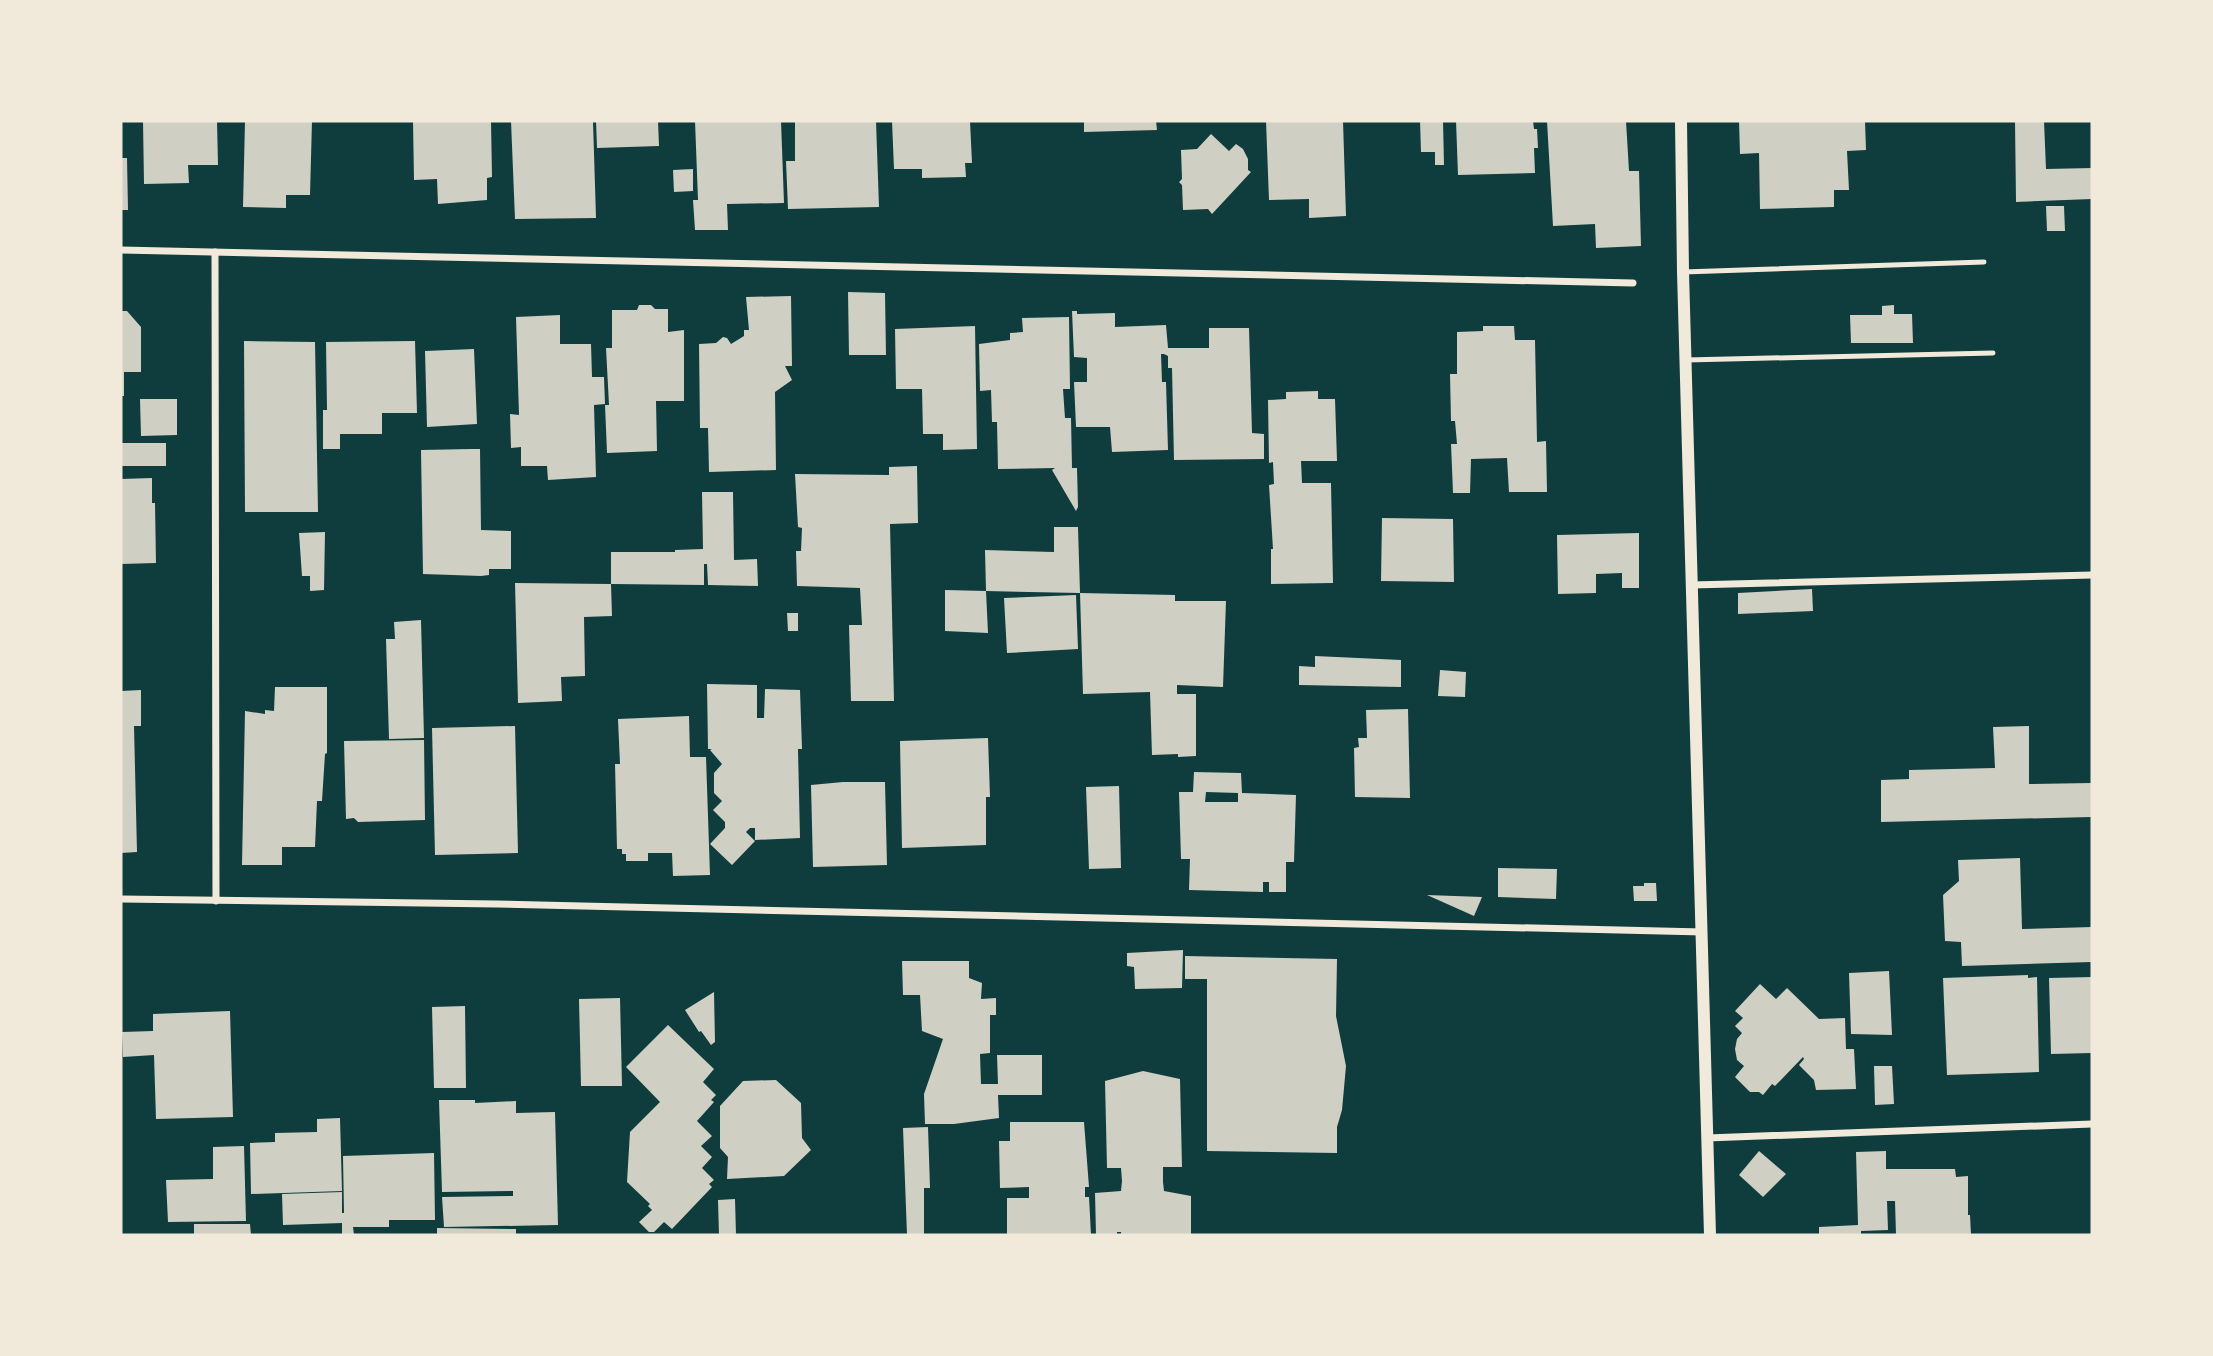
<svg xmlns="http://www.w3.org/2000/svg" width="2213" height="1356" font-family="Lato,sans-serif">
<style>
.building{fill:#cfcfc3;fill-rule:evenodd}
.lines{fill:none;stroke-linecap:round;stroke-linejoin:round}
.service{stroke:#f1e9da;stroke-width:5}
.minor{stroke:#f1e9da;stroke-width:7}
.tertiary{stroke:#f1e9da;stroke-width:12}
</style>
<rect width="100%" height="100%" fill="#0f3d3e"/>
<!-- building -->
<g class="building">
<polygon points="143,121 217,121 218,165 188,165 189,183 144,184"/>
<polygon points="245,121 312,121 310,195 286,195 286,208 243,207"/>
<polygon points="413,121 491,121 492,177 487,178 487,200 438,204 437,179 414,180"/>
<polygon points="511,121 593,121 596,218 515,219"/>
<polygon points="596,121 658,121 659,146 597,148"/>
<polygon points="695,121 781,121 784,203 727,204 728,230 695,230 693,200 698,200"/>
<polygon points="795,121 876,121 879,207 788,209 786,161 795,161"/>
<polygon points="892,121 970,121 972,163 965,163 966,177 922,178 922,169 894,169"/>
<polygon points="1084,121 1156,121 1157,130 1084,132"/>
<polygon points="1266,121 1343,121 1346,216 1309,218 1309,199 1269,200"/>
<polygon points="1420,121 1443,121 1444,165 1435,165 1435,152 1421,152"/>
<polygon points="1456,121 1533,121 1534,129 1537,129 1538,148 1534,148 1535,173 1458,175"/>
<polygon points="1547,121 1626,121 1629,171 1639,171 1641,246 1596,248 1595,224 1553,226"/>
<polygon points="1739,121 1865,121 1866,150 1847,151 1849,190 1834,190 1834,207 1760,209 1759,153 1740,154"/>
<polygon points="2015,121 2044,121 2046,169 2092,168 2092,199 2016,202"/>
<polygon points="1211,134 1229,151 1236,144 1243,149 1248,159 1248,170 1251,172 1212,214 1208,209 1183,210 1182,185 1179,182 1182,179 1181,150 1197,149"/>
<polygon points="121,158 127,158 128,210 121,210"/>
<polygon points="693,169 693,191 674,192 673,170"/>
<polygon points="2046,206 2064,206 2065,231 2047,231"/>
<polygon points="848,292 885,293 886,355 849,355"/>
<polygon points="791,296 792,366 785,366 792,380 775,392 776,470 709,472 708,428 700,428 699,344 716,343 723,337 727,338 731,344 744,336 744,330 749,330 746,297"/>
<polygon points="639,305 651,305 655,309 668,309 668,332 684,330 684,401 656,401 657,451 607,453 605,405 609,405 606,348 612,348 612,310 637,310"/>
<polygon points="1894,305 1894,314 1912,314 1913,343 1851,343 1850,315 1882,315 1882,306"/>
<polygon points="121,311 127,311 141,327 141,372 124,372 124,396 121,396"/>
<polygon points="1072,311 1077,311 1077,314 1115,313 1115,327 1166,325 1168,348 1209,348 1209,328 1249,328 1252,433 1264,434 1264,459 1174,460 1172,368 1168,368 1168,356 1164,354 1161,354 1162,382 1166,382 1168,450 1112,452 1110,427 1076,427 1074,382 1087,382 1087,358 1074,357"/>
<polygon points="560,315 560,344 591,344 592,377 604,377 605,404 594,405 596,477 548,480 547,466 521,466 521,447 511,448 510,414 519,415 516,317"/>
<polygon points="1069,317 1070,389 1063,389 1065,418 1071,418 1072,468 1077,468 1078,507 1076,511 1052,470 1055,468 998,469 997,422 992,422 991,390 980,391 979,344 1010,340 1010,333 1023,332 1022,318"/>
<polygon points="975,326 977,449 943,450 943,434 923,434 922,389 896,389 895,329"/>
<polygon points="1483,326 1514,326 1515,340 1535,340 1537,442 1546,441 1547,492 1509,492 1507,458 1471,459 1470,493 1453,493 1451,444 1457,444 1455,421 1451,421 1450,374 1457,374 1457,332 1483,331"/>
<polygon points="244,341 315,342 318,512 245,512"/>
<polygon points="415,341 417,413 382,413 382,434 340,434 340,449 323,449 323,410 327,410 326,342"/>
<polygon points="474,349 477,424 427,427 425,351"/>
<polygon points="1318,391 1318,399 1335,399 1337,461 1301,461 1302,483 1331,483 1333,583 1271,584 1271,549 1273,549 1269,485 1274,484 1273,462 1269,463 1268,400 1286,399 1286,392"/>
<polygon points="140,399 177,399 177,435 141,436"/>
<rect x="121" y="443" width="45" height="23"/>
<polygon points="471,449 480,449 481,530 511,531 511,569 489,569 489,575 481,576 423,574 421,450"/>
<polygon points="917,466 918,523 890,524 894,701 851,701 849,625 862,625 860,588 797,586 796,551 801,551 802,528 798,527 795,474 889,475 889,467"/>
<polygon points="152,478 152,503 155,503 156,563 121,564 121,479"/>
<polygon points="702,492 733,492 734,560 757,559 758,586 708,585 707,564 704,564 704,585 611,584 612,616 584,617 585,676 561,677 562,701 518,703 515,583 611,584 611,552 675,552 675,550 703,549"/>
<polygon points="1382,518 1453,519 1454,582 1381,581"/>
<polygon points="1054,527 1078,527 1080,593 986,591 985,550 1054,552"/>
<polygon points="325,532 324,590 310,591 310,576 302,576 299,533"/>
<polygon points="1639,533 1639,588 1622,588 1622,573 1596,574 1596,593 1558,594 1557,535"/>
<polygon points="1812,589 1813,611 1738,614 1738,593"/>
<polygon points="945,590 986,591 988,633 945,631"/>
<polygon points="1080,593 1175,595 1175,601 1226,601 1223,687 1177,685 1177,694 1196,694 1196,756 1178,757 1178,754 1152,755 1150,692 1083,694"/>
<polygon points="1076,595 1078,649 1007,653 1004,598"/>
<polygon points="787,613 798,613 798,631 788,631"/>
<polygon points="421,620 424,738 389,739 386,639 395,639 394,622"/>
<polygon points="1315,656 1401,660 1401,687 1299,685 1299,666 1315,667"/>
<polygon points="1440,670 1466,672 1465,697 1438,696"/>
<polygon points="707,684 757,685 757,718 764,718 765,689 800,690 802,749 798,749 800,838 755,840 755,828 750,828 746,832 755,841 732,865 710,844 725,828 725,822 713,810 722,801 714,793 714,773 722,764 710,750 712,749 708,749"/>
<polygon points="275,687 327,687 327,753 325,754 322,801 317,801 315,847 282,847 282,865 242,865 245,711 265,714 265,710 274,711"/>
<polygon points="141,690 141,726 134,726 137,852 121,853 121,691"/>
<polygon points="1408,709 1410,798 1355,797 1354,748 1359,747 1358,738 1367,738 1366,710"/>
<polygon points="689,716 690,757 706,757 710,875 673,876 672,853 648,853 648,861 626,861 626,854 622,854 622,849 617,849 615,764 620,764 618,719"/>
<polygon points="515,726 518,853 435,855 432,728"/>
<polygon points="2029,726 2029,784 2091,783 2091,817 1881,822 1881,780 1909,779 1909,770 1995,768 1993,727"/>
<polygon points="988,738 990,797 986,797 986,845 902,848 900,741"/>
<polygon points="424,740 425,820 358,822 354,818 346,819 344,741"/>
<path d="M1194,772L1241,773L1242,793L1296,795L1294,862H1286V892H1269V882H1263V892L1189,890L1190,859H1181L1179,792H1193ZM1206,792L1238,793V802H1205Z"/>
<polygon points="843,782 885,782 887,865 813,867 811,785"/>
<polygon points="1119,786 1121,868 1089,869 1086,787"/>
<polygon points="2020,858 2022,929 2092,927 2092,962 1962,966 1961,942 1945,941 1943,895 1959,881 1958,860"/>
<polygon points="1498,868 1557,869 1556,899 1498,897"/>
<polygon points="1644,883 1656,883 1657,901 1634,901 1633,886 1644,886"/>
<polygon points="1427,895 1482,897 1474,916"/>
<polygon points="1183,950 1182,988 1135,989 1134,967 1127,966 1127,953"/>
<polygon points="1185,956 1337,959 1336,1016 1346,1066 1342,1110 1337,1127 1337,1153 1207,1151 1207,979 1185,979"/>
<polygon points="902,961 969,961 969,978 982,983 981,999 996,998 996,1015 990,1015 990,1053 980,1054 981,1084 998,1084 997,1055 1042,1055 1042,1095 998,1095 999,1118 954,1124 925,1124 924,1094 943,1039 922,1031 920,995 903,995"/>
<polygon points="1889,971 1892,1035 1851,1034 1849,973"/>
<polygon points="2028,975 2028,978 2037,977 2039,1072 1947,1075 1943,978"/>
<polygon points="2092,977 2092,1053 2051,1054 2049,978"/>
<polygon points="1760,984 1776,999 1787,988 1819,1019 1845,1018 1846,1049 1854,1049 1856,1089 1816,1090 1814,1080 1799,1065 1804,1059 1803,1057 1775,1086 1772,1084 1763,1095 1759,1092 1750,1092 1735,1077 1744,1066 1737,1060 1735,1049 1737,1039 1742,1033 1735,1026 1743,1018 1735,1011"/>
<polygon points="714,992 715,1042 711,1045 701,1031 699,1032 685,1010"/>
<polygon points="620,998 622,1086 581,1086 579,999"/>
<polygon points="465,1006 466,1088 434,1088 432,1007"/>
<polygon points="230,1011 233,1117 156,1119 154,1055 123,1057 122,1032 153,1031 153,1014"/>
<polygon points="668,1025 714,1069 703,1082 716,1095 711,1100 714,1102 697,1121 712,1136 701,1146 712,1157 702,1168 714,1180 709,1184 712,1187 672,1229 664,1222 654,1232 649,1232 639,1222 652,1210 648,1206 650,1204 627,1182 630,1132 660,1102 626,1067"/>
<polygon points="1874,1066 1892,1066 1894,1104 1875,1105"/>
<polygon points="1143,1071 1180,1079 1182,1167 1163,1167 1163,1182 1164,1191 1191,1196 1191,1235 1121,1235 1121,1232 1117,1232 1117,1235 1096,1235 1095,1193 1121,1191 1122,1181 1121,1168 1107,1168 1105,1081"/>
<polygon points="776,1080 801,1103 802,1138 811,1150 784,1176 727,1179 728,1157 720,1148 720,1106 743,1081"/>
<polygon points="439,1100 475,1100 475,1103 516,1101 516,1113 555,1112 558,1225 444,1227 442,1197 513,1196 513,1191 442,1192"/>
<polygon points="340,1118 342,1191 251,1194 250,1143 275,1142 275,1133 317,1132 317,1119"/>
<polygon points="1010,1122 1084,1122 1089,1187 1085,1187 1085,1197 1089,1197 1091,1235 1007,1235 1007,1198 1029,1198 1029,1187 1000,1188 999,1141 1010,1141"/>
<polygon points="928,1127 930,1188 924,1188 924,1235 907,1235 903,1128"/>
<polygon points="244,1146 246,1221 168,1222 166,1180 213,1179 213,1147"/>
<polygon points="1759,1151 1786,1174 1763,1197 1739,1175"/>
<polygon points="1886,1151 1886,1169 1955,1169 1956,1177 1968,1176 1968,1215 1970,1215 1971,1235 1896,1235 1895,1201 1887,1201 1888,1230 1861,1231 1861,1235 1819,1235 1819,1227 1858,1225 1856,1152"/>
<polygon points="434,1153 435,1220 389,1220 389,1227 353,1227 354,1235 342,1235 342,1223 283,1225 282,1194 342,1192 342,1213 344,1213 343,1156"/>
<polygon points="735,1199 736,1235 719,1235 718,1200"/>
<polygon points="194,1224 250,1224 251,1235 194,1235"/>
<polygon points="437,1228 516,1229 516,1235 437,1235"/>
</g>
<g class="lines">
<!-- service -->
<g class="service">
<polyline points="1683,272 1984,262"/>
<polyline points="1686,360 1993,353"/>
</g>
<!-- minor -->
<g class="minor">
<polyline points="121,250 1633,283"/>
<polyline points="215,252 216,901"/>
<polyline points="1692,585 2092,575"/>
<polyline points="121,899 497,904 1703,932"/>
<polyline points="1707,1138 2092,1124"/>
</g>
<!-- tertiary -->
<polyline class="tertiary" points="1681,121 1683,272 1710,1235"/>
</g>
<!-- border -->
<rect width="2213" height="1356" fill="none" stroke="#f1e9da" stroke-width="245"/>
</svg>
